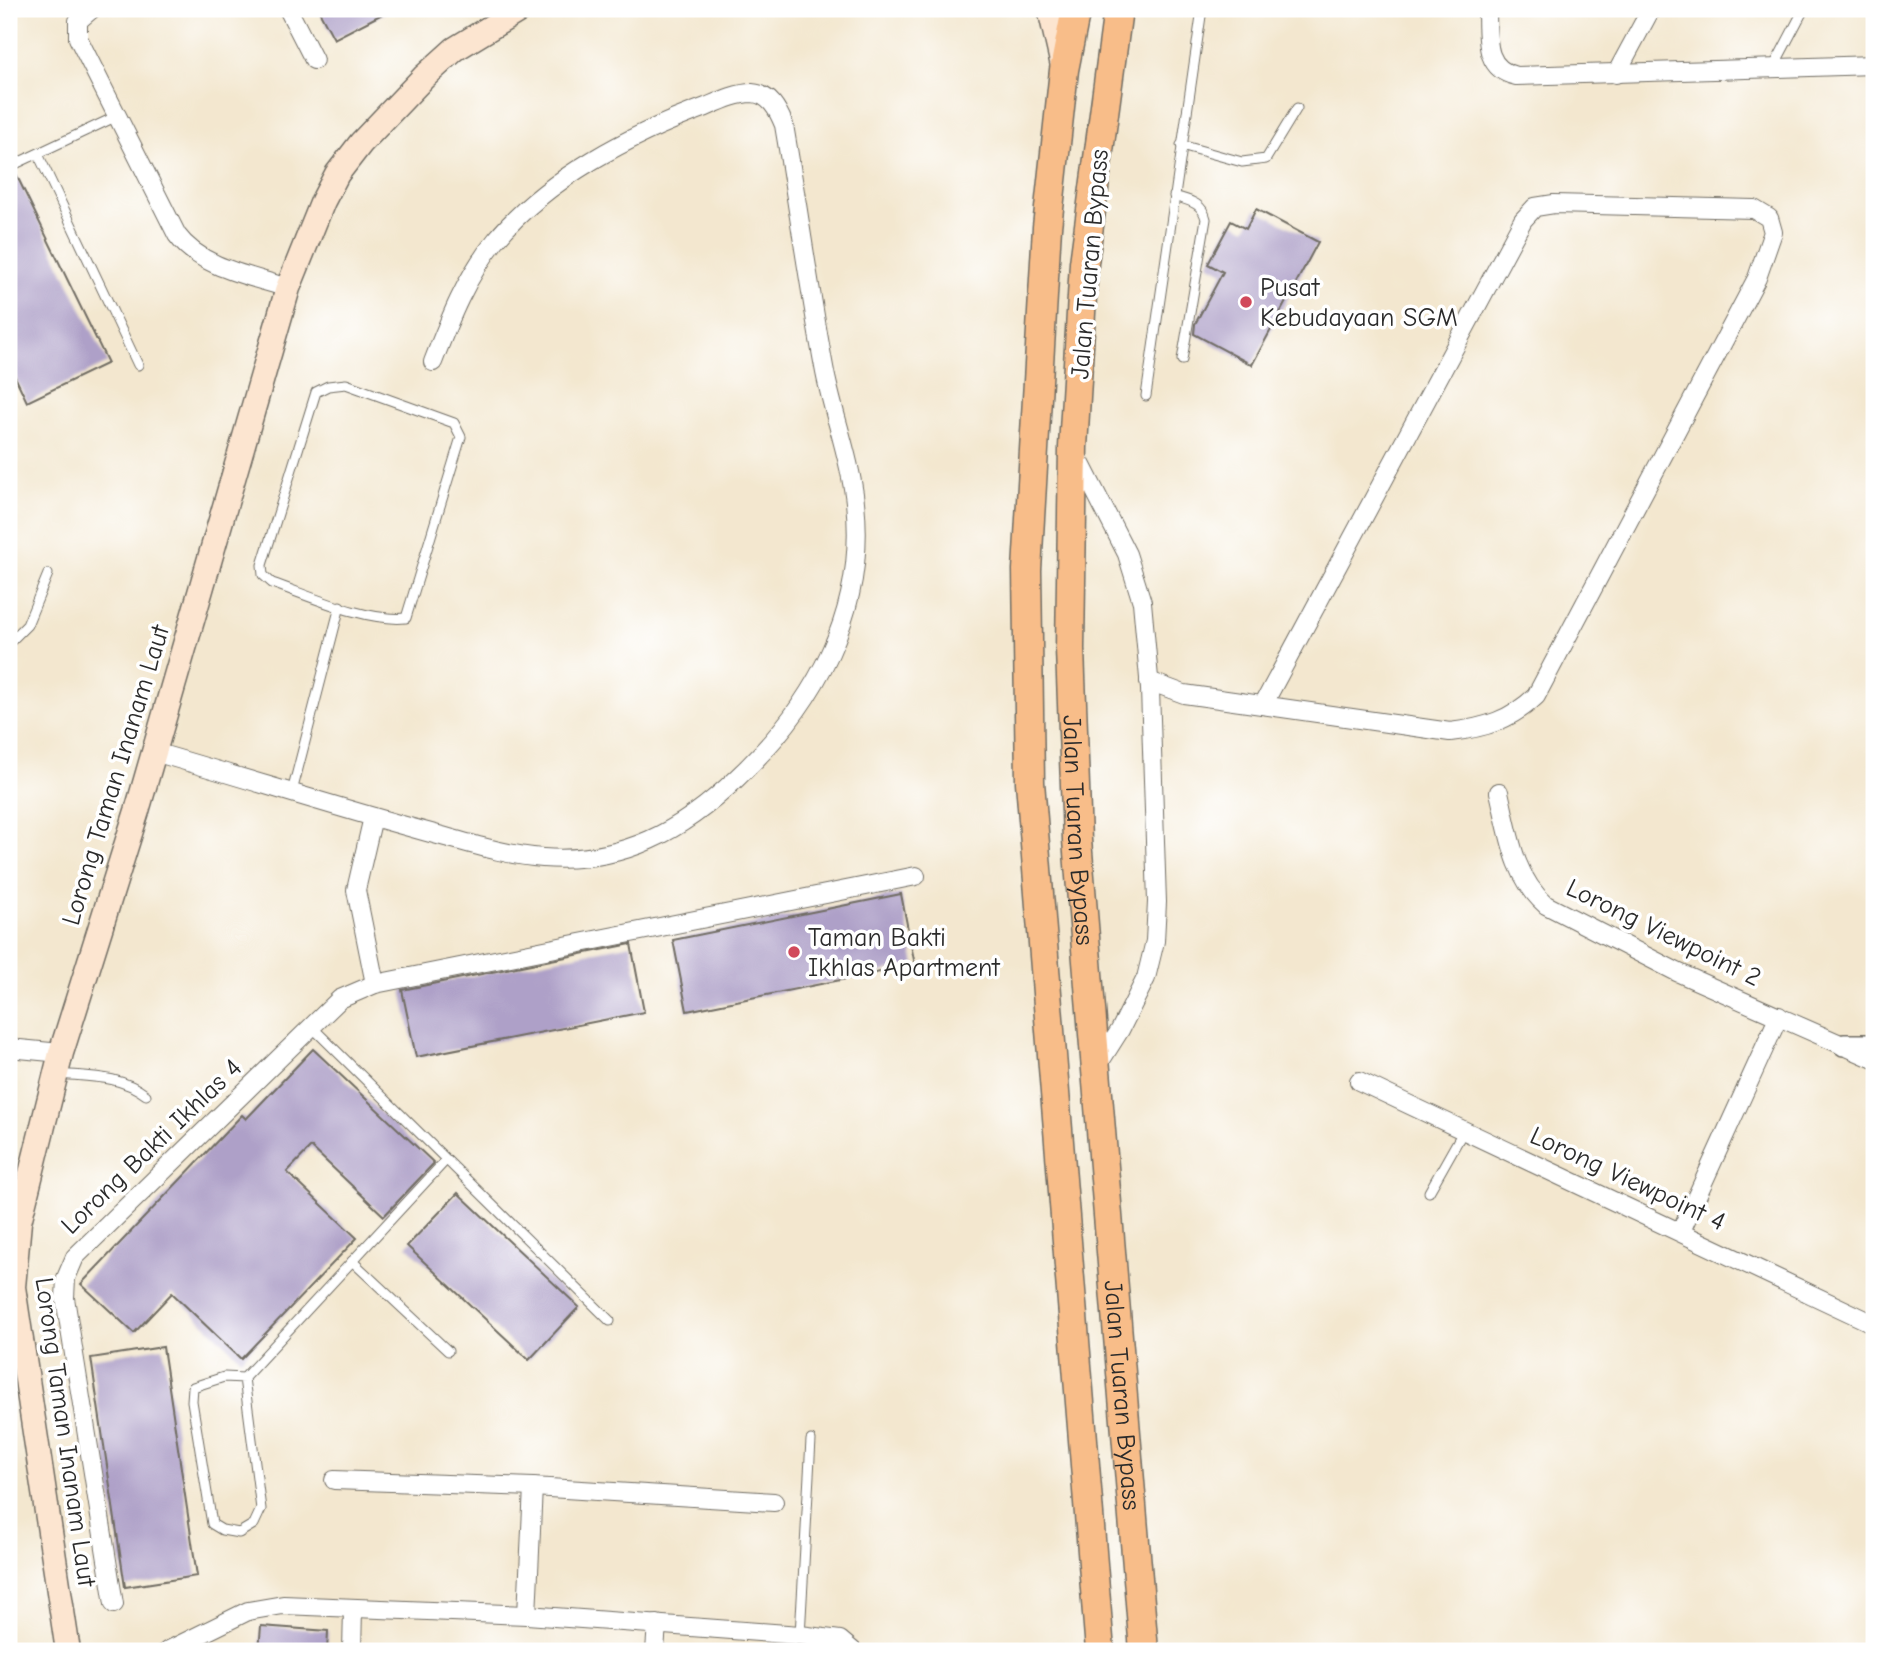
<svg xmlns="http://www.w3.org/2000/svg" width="1883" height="1660" font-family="'Comic Neue',sans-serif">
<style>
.building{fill:#aea0c8}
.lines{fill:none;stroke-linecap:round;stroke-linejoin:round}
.service-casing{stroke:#716d64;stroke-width:11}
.minor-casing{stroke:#716d64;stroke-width:20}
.tertiary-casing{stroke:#716d64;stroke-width:24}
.secondary-casing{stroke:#716d64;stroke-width:27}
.trunk-casing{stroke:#716d64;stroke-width:31}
.service{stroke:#fff;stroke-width:9}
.minor{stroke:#fff;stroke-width:18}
.tertiary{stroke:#fff;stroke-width:21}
.secondary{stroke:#fce5d0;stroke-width:24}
.trunk{stroke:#f8bd89;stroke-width:28}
.poi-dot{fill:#d1495b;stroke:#fff;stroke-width:2.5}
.labels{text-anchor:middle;stroke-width:7;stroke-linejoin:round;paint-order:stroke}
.street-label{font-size:26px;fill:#2b2b2b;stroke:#fff}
.poi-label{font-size:26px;fill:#2b2b2b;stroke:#fff;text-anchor:start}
</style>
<rect width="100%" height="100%" fill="#fff"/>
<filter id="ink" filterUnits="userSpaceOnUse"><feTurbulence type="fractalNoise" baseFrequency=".0143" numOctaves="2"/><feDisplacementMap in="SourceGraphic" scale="14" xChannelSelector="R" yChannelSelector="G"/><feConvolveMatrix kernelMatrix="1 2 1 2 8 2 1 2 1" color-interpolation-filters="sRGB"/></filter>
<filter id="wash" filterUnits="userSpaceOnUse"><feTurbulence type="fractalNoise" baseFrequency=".00686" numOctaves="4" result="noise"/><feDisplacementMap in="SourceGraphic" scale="28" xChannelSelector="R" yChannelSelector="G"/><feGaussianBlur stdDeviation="1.57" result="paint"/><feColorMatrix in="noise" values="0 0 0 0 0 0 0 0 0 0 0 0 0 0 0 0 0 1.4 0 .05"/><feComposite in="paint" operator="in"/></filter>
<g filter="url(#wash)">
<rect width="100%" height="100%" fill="#f3e7cf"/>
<g id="blocks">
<!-- building -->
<g class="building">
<polygon points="318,9 392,9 334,39"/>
<polygon points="15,172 108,363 27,402 9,364 9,174"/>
<polygon points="1256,209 1318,242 1252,365 1194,334 1195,324 1223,272 1208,264 1231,221 1246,229"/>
<polygon points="901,894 915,965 687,1011 673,940"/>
<polygon points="631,944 644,1012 416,1057 402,990"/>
<polygon points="313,1049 434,1163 384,1216 311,1147 287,1172 357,1238 241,1359 172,1293 134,1333 81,1284 242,1115 246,1119"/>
<polygon points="458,1193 579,1307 529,1360 407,1246"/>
<polygon points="163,1347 197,1576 125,1587 91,1358"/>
<polygon points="261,1626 328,1631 327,1651 259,1651"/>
</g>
</g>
</g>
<g filter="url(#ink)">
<use href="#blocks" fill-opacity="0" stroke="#716d64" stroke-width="2"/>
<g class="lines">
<defs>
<g id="service">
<polyline points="1773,68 1804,9"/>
<polyline points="1181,145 1242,162 1266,159 1297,108"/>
<polyline points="38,154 138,365"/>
<polyline points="9,167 115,117"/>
<path d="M1174,196C1189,201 1202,202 1206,219L1182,360"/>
<path d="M346,384L454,423L461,437L406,618C366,622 310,596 272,583L263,575L262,565L316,392L328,386Z"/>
<polyline points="1146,396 1202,9"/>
<polyline points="9,643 27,625 48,574"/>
<polyline points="292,792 340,606"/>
<polyline points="311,1026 610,1321"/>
<path d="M58,1074C90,1077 120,1075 146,1095"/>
<polyline points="1429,1192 1464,1130"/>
<polyline points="352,1261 448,1351"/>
<polyline points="244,1378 261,1509 254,1524 239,1533 222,1530 212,1524 192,1401 193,1387 224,1377 244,1378 446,1160"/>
<polyline points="800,1635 811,1440"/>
</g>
<g id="minor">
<path d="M92,9L78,21V38L177,235C201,268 251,276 288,288"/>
<polyline points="288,9 314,60"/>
<path d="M1487,9C1488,36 1483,69 1516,76L1874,65"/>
<polyline points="1616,74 1651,9"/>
<polyline points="1076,454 1127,554 1142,602 1150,689 1157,902 1155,941 1146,978 1120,1030 1096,1068"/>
<path d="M1149,681L1184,694L1450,732C1485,728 1511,720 1536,696L1757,278L1773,232L1769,218L1754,209L1554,204L1535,207L1523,220L1264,703"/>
<path d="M154,752C245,778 335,807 427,832C465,842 504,855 543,858C622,864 683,831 738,777C815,704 867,612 855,502C850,456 832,412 824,367C809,287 798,206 784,125C778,110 770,94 752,93C737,93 720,101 706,107C632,134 547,178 496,240C466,277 450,318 433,362"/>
<path d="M1499,792C1509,833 1513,876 1546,905L1677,972L1874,1059"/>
<polyline points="373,817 356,890 375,984"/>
<polyline points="9,1048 61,1053"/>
<polyline points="1359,1081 1874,1324"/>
<polyline points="1681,1231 1779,1016"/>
<polyline points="334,1480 533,1487 774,1502"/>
<polyline points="114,1604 65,1298 66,1278 75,1257 340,999 375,984 916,876"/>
<polyline points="527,1615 533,1487"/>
<polyline points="167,1651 248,1611 283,1605 527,1615 800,1635 840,1640 853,1651"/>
<polyline points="352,1651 353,1609"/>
<polyline points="655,1651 657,1624"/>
</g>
<polyline id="tertiary" points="1844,1045 1874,1045"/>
<g id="secondary">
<polyline points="1050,9 1064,70"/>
<polyline points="68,1651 13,1287 19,1222 61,1053 137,811 288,288 323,201 337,174 361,143 424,77 455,49 521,9"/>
</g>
<g id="trunk">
<polyline points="1076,9 1064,70 1047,227 1027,570 1030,782 1100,1651"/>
<path id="s1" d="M1118,9L1084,263L1073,447L1070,649L1077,840L1144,1651"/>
</g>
</defs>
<!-- service casing -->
<use href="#service" class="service-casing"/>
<!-- minor casing -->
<use href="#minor" class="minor-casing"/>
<!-- tertiary casing -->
<use href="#tertiary" class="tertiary-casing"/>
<!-- secondary casing -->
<use href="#secondary" class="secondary-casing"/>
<!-- trunk casing -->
<use href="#trunk" class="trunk-casing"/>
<!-- service -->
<use href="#service" class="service"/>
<!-- minor -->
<use href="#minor" class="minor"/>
<!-- tertiary -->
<use href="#tertiary" class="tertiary"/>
<!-- secondary -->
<use href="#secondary" class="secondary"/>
<!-- trunk -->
<use href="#trunk" class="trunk"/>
</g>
</g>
<!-- markers -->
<g class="poi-dot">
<circle cx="1246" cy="302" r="7"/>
<circle cx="794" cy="952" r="7"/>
</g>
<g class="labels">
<!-- street labels -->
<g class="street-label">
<text transform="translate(1089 264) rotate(-85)" y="9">Jalan Tuaran Bypass</text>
<text transform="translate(115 775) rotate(-73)" y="9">Lorong Taman Inanam Laut</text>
<text dy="9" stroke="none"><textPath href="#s1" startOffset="824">Jalan Tuaran Bypass</textPath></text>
<text transform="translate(1664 932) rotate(26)" y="9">Lorong Viewpoint 2</text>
<text transform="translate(151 1146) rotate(-44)" y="9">Lorong Bakti Ikhlas 4</text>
<text transform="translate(1628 1178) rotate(25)" y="9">Lorong Viewpoint 4</text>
<text dy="9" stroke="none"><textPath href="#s1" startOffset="1391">Jalan Tuaran Bypass</textPath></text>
<text transform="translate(66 1432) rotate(82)" y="9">Lorong Taman Inanam Laut</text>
</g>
<!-- poi labels -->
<g class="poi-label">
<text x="1260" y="296">Pusat<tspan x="1260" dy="30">Kebudayaan SGM</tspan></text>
<text x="808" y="946">Taman Bakti<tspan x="808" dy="30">Ikhlas Apartment</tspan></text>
</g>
</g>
<!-- margin -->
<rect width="1883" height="1660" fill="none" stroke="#fff" stroke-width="35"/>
</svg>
